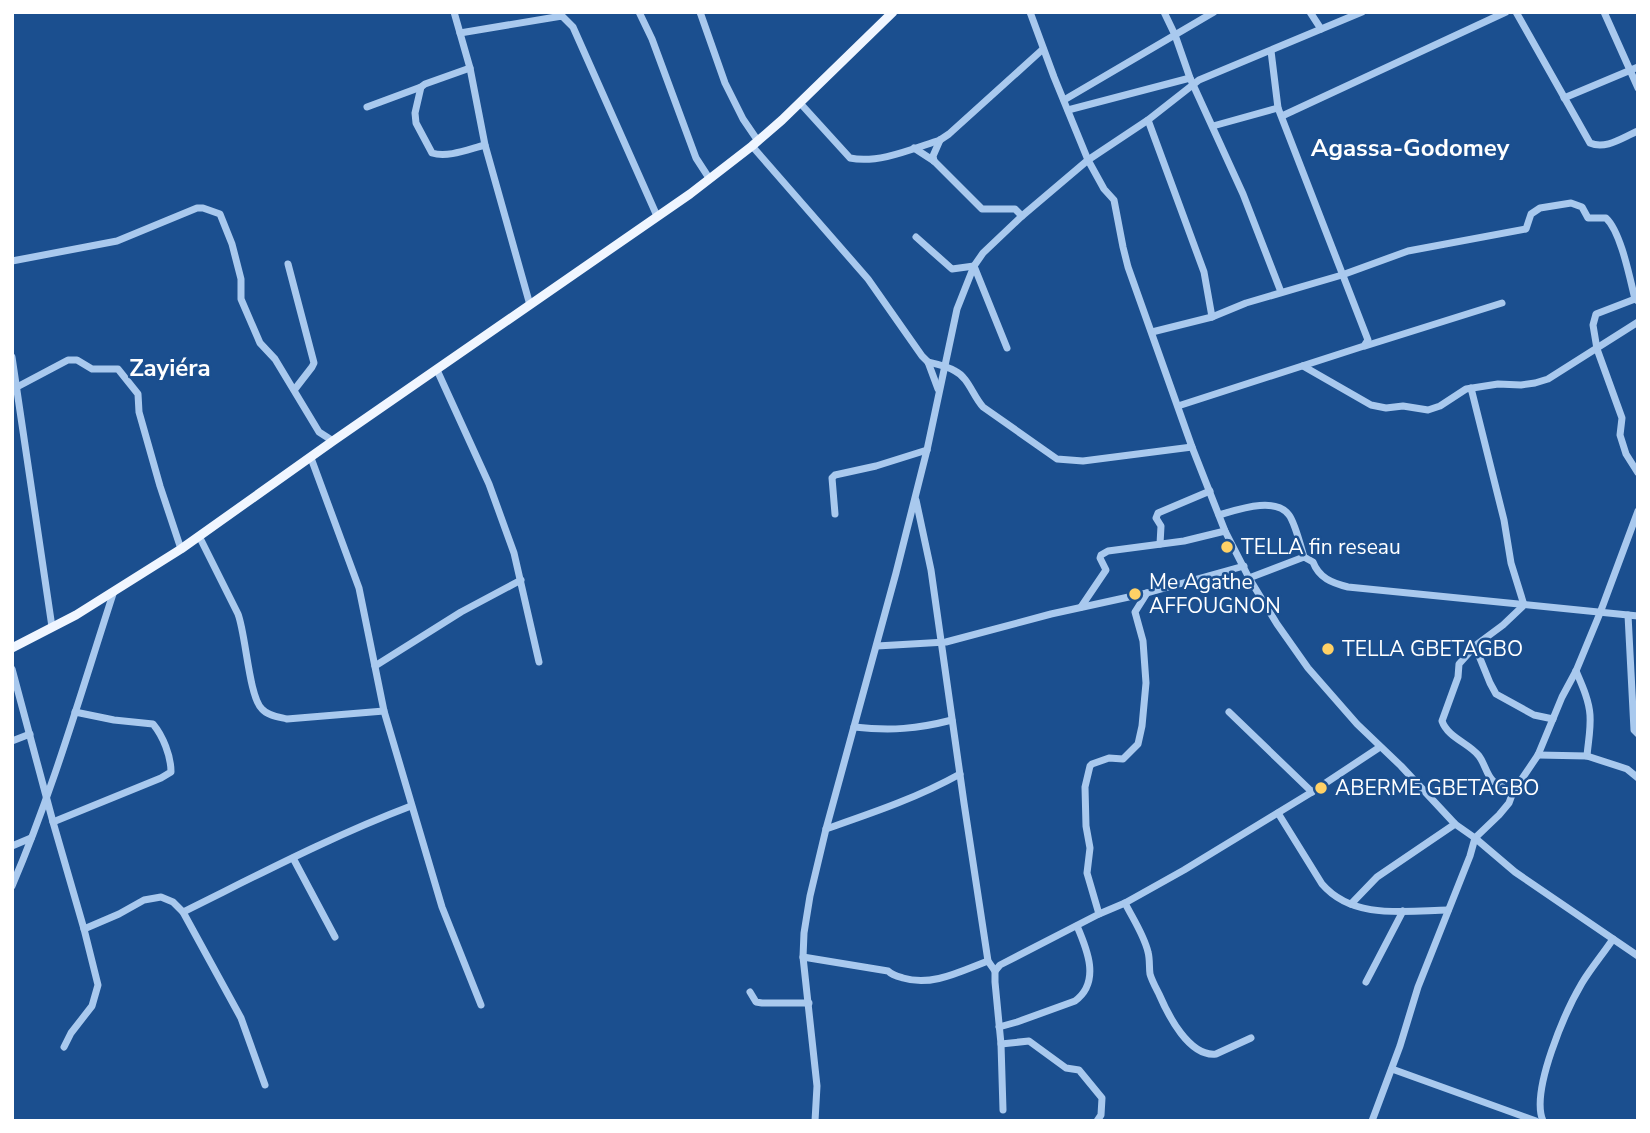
<svg xmlns="http://www.w3.org/2000/svg" width="1650" height="1133" font-family="'Nunito Sans',sans-serif">
<style>
.lines{fill:none;stroke-linecap:round;stroke-linejoin:round}
.minor{stroke:#a9c9ee;stroke-width:7}
.major{stroke:#f0f6ff;stroke-width:9}
.poi-dot{fill:#ffd166;stroke:#1b4f8f;stroke-width:2.5}
.labels{text-anchor:middle;stroke-width:5;stroke-linejoin:round;paint-order:stroke}
.poi-label{font-size:21px;fill:#fff;stroke:#1b4f8f;text-anchor:start}
.quarter-label{font-size:24px;font-weight:bold;fill:#fff;stroke:#1b4f8f}
</style>
<rect width="100%" height="100%" fill="#1b4f8f"/>
<g class="lines">
<!-- minor -->
<g class="minor">
<polyline points="454,12 470,68 485,145 530,305"/>
<polyline points="639,12 652,39 696,158 709,178"/>
<polyline points="700,12 725,83 743,119 758,141"/>
<polyline points="1030,12 1054,77 1088,160 1104,189 1114,200 1123,247 1128,267 1192,447 1225,531 1249,578 1277,624 1308,668 1357,724 1401,766 1455,824 1475,838 1515,872 1638,956"/>
<polyline points="1164,12 1175,35 1190,78 1243,194 1281,292"/>
<polyline points="1310,12 1321,29"/>
<path d="M1516,12L1590,143C1606,150 1623,137 1638,131"/>
<polyline points="1604,12 1638,88"/>
<polyline points="460,33 562,16 573,27 657,216"/>
<path d="M421,87L415,113L416,123L432,153C448,158 469,149 485,145"/>
<polyline points="1564,98 1638,67"/>
<polyline points="1064,100 1214,12"/>
<path d="M800,103L850,158C878,164 912,149 940,140L949,134L1043,49"/>
<polyline points="367,107 421,87 425,84 470,68"/>
<polyline points="1068,110 1190,78"/>
<polyline points="1282,116 1506,12"/>
<polyline points="1148,120 1204,272 1212,317"/>
<polyline points="1213,126 1278,108"/>
<polyline points="752,146 868,279 922,356 928,362 938,389"/>
<polyline points="914,148 934,161 982,209 1015,209 1022,216"/>
<polyline points="934,161 933,156 940,140"/>
<polyline points="916,237 952,269 974,266 1007,348"/>
<polyline points="12,261 117,241 197,208 203,208 220,214 232,244 241,279 241,299 260,343 275,359 319,432 333,441"/>
<polyline points="288,264 314,363 312,367 295,389"/>
<polyline points="1635,299 1596,314 1593,325 1597,349 1622,418 1620,435 1626,454 1638,473"/>
<path d="M1152,332L1212,317L1246,303L1342,275L1408,251L1526,229L1531,214L1540,208L1571,203L1582,207L1588,218H1606C1621,232 1630,279 1635,299L1638,301"/>
<polyline points="1365,346 1502,303"/>
<polyline points="12,357 52,627"/>
<path d="M928,362C937,364 947,366 955,371C968,377 973,396 983,407L1057,459L1083,461L1192,447"/>
<polyline points="1303,366 1371,405 1386,408 1403,406 1428,410 1440,406 1466,389 1498,384 1521,385 1535,383 1548,379 1638,322"/>
<polyline points="437,370 489,484 514,553 539,662"/>
<polyline points="17,387 68,360 77,360 92,369 118,369 138,394 139,412 160,486 181,549"/>
<path d="M1471,388L1504,520L1511,563L1524,605L1503,625L1476,645L1459,664L1458,677L1442,721C1448,738 1469,743 1479,756C1485,764 1486,774 1493,781C1499,786 1507,789 1513,792"/>
<polyline points="1178,406 1364,346 1368,340 1278,108 1271,51"/>
<polyline points="311,458 359,588 384,711 442,907 481,1005"/>
<polyline points="916,500 931,570 964,803 988,961 995,971"/>
<polyline points="835,514 832,478 835,475 876,466 927,450"/>
<path d="M1219,515C1237,510 1275,496 1289,515C1295,523 1301,547 1304,557"/>
<path d="M199,536L238,614C246,635 249,697 262,709C268,716 279,717 287,719L384,711"/>
<polyline points="1160,544 1161,526 1156,518 1158,513 1210,491"/>
<path d="M1249,578L1304,557L1313,562C1319,578 1332,583 1348,587L1638,616"/>
<polyline points="1081,607 1106,570 1100,558 1101,555 1108,551 1184,541 1225,531"/>
<polyline points="1628,615 1634,730 1638,734"/>
<polyline points="877,646 946,642 1051,614 1147,593 1244,566"/>
<polyline points="1475,646 1490,683 1496,694 1534,715 1553,719"/>
<polyline points="375,666 461,612 521,580"/>
<polyline points="12,669 53,822 84,929 98,985 92,1006 71,1033 64,1047"/>
<path d="M1576,671C1582,685 1589,700 1590,715C1591,729 1588,743 1587,756"/>
<polyline points="1229,712 1312,792"/>
<path d="M854,727C891,731 917,729 952,720"/>
<polyline points="12,741 30,734"/>
<polyline points="1538,755 1587,756 1627,769 1638,778"/>
<path d="M1278,813L1322,884C1353,920 1405,911 1448,910"/>
<path d="M53,822L161,778L171,772C171,756 163,736 153,724L114,720L75,712"/>
<path d="M826,829C872,813 917,798 960,774"/>
<polyline points="12,846 31,838"/>
<polyline points="293,858 335,937"/>
<path d="M12,886C53,791 82,689 114,591"/>
<path d="M1125,903C1133,919 1144,935 1148,952C1150,959 1149,967 1150,974C1152,981 1156,988 1159,994C1168,1015 1189,1057 1216,1054L1251,1038"/>
<polyline points="1351,904 1377,877 1455,824"/>
<path d="M183,912C258,875 332,836 411,806"/>
<polyline points="1099,914 1087,873 1090,848 1086,826 1085,787 1090,766 1092,764 1109,758 1123,759 1138,744 1142,726 1146,683 1143,641 1135,612 1147,593"/>
<polyline points="84,929 119,914 144,900 161,897 173,902 183,912 241,1018 265,1085"/>
<path d="M803,957L888,971C892,975 896,976 903,978C932,987 961,971 988,961"/>
<polyline points="1366,982 1403,911"/>
<polyline points="750,992 756,1002 762,1003 809,1003"/>
<path d="M999,1027L1017,1022L1075,1001C1101,982 1087,949 1077,926"/>
<polyline points="1001,1044 1029,1041 1066,1068 1079,1070 1102,1098 1101,1115 1097,1121"/>
<polyline points="1392,1069 1536,1121"/>
<polyline points="1003,1110 1001,1044 995,982 995,971 1000,965 1099,914 1125,903 1184,870 1312,792 1380,747"/>
<polyline points="815,1121 817,1086 803,957 804,933 810,896 826,829 896,573 927,450 957,309 974,266 983,253 1022,216 1088,160 1148,120 1199,80 1362,12"/>
<polyline points="1372,1121 1400,1046 1418,987 1470,856 1475,838 1499,815 1509,803 1513,792 1538,755 1562,697 1576,671 1600,613 1638,511"/>
<path d="M1543,1121C1530,1091 1566,1010 1582,983C1591,968 1603,954 1613,939"/>
</g>
<!-- major -->
<polyline class="major" points="12,648 76,615 181,549 333,441 690,194 752,146 782,120 893,12"/>
</g>
<!-- markers -->
<g class="poi-dot">
<circle cx="1227" cy="547" r="7"/>
<circle cx="1135" cy="594" r="7"/>
<circle cx="1328" cy="649" r="7"/>
<circle cx="1321" cy="788" r="7"/>
</g>
<g class="labels">
<!-- poi labels -->
<g class="poi-label">
<text x="1241" y="554">TELLA fin reseau</text>
<text x="1149" y="589">Me Agathe<tspan x="1149" dy="24">AFFOUGNON</tspan></text>
<text x="1342" y="656">TELLA GBETAGBO</text>
<text x="1335" y="795">ABERME GBETAGBO</text>
</g>
<!-- quarter labels -->
<g class="quarter-label">
<text x="1410" y="156">Agassa-Godomey</text>
<text x="170" y="376">Zayiéra</text>
</g>
</g>
<!-- border -->
<rect width="1650" height="1133" fill="none" stroke="#ffffff" stroke-width="28"/>
</svg>
